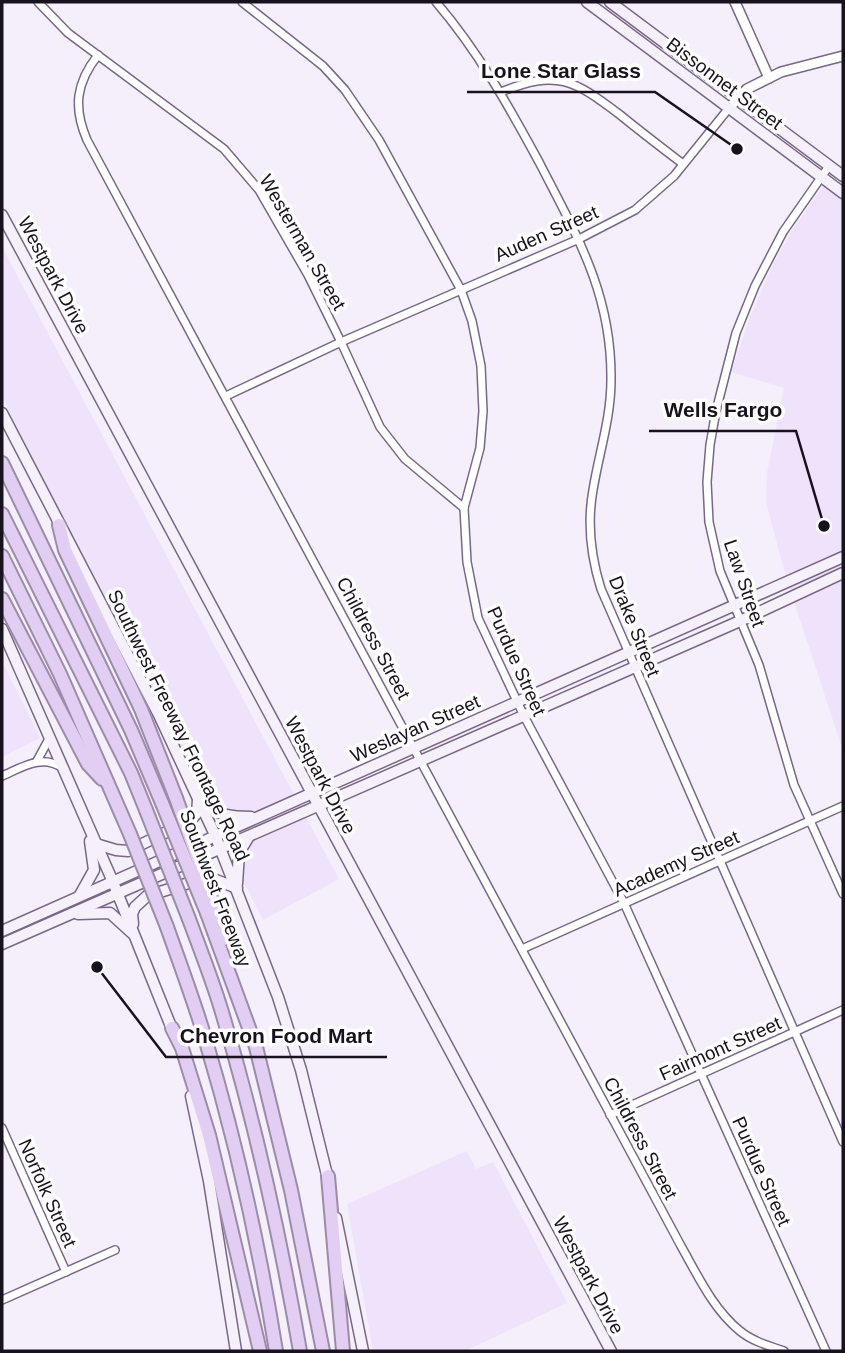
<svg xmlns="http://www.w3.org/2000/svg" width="845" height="1353" font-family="Helvetica,sans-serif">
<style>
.built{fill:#efe3fb}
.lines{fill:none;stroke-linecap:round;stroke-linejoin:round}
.minor-casing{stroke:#786885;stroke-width:10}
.tertiary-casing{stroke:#786885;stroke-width:12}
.secondary-casing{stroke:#786885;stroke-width:13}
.motorway-casing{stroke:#9b8ca8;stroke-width:16}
.minor{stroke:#fff;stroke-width:7}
.tertiary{stroke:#fff;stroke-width:9}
.secondary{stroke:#f6f0fb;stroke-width:10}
.motorway{stroke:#e2cdf3;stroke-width:12}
.motorway-bridge-casing{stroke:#9b8ca8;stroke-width:16;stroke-linecap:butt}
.motorway-bridge{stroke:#e2cdf3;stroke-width:12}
.labels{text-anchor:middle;stroke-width:7;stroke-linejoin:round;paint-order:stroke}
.street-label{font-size:19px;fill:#18121e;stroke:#fefefe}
.leader{fill:none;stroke:#18121e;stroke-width:2.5}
.callout-dot{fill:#18121e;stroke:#fefefe;stroke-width:2.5}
.callout-label{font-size:21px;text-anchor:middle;font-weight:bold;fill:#18121e;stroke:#fefefe;stroke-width:7;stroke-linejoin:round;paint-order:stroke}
</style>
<rect width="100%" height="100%" fill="#f5eefb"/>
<!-- built -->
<g class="built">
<polygon points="824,185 843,199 843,751 786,577 766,502 767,473 784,388 731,372 750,317 774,262 791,232"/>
<polygon points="2,247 339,879 263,920 2,397"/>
<polygon points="2,661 40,738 2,757"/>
<polygon points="467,1151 476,1169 493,1162 567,1303 465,1351 373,1351 347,1204"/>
</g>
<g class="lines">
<defs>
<g id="minor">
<polyline points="38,2 68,33 224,149 259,190 308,275 341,342 380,427 405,459 464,508"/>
<polyline points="242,2 323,66 345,90 379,140 461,290 472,321 481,366 483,411 480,448 464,508 467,562 478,618 524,716 624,903 826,1351"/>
<path d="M436,2C478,51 508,105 539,162C577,236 612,294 611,380C611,418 599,453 593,490C587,523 591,557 601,589L843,1142"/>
<path d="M98,55C76,83 73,107 87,140L681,1246C698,1276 713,1309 740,1331C752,1341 769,1346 784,1351"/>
<path d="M501,92C557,69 574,80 619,114C640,131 662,148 683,164"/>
<polyline points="829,166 783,232 755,286 736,333 716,411 710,445 707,482 709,522 720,571 759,665 794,785 843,894"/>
<polyline points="226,396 341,342 579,239 635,210 674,176 729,108"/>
<polyline points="37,761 50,737"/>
<path d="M2,776C23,767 41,754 63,768"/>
<polyline points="522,949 843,806"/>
<polyline points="610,1115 843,1010"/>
<polyline points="2,1128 66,1272"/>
<polyline points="2,1300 115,1250"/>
</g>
<g id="tertiary">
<polyline points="735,2 769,78"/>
<polyline points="729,108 747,89 781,72 843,56"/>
</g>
<g id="secondary">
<polyline points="587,2 843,193"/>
<polyline points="610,2 843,176"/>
<polyline points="2,215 611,1351"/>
<polyline points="2,413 159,715 215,835 278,997 301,1070 329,1183"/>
<polyline points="2,629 113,882 174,1034"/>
<path d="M204,803C218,816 233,817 251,817"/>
<polyline points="96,844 116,850 128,851 191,820 197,813 198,800"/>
<polyline points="237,884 239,853 248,838"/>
<polyline points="80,895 94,870 90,841"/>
<polyline points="78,914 110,913 132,933"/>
<polyline points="133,924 132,914 135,907 147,896 208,877 237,888"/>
<polyline points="2,931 843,557"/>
<polyline points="2,944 740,621 843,573"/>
<polyline points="191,1096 209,1181 236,1351"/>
<polyline points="336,1218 363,1351"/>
</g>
<g id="motorway">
<polyline points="2,463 131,730 162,803"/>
<polyline points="2,514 131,773 146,810"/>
<polyline points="59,525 65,550 141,709 176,798"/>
<polyline points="2,556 60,674 130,834"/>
<polyline points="2,599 88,764 102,779"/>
<polyline points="216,910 224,939"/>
<polyline points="207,913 256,1047 291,1190 323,1351"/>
<path d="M189,919C200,949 212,979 221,1009C255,1121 280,1236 300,1351"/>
<path d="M167,927C180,964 194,1001 205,1038C236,1141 259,1245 276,1351"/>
<polyline points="172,1028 182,1048 209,1135 260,1351"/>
<polyline points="328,1176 343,1351"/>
</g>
</defs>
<!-- minor casing -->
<use href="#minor" class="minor-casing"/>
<!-- tertiary casing -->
<use href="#tertiary" class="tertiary-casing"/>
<!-- secondary casing -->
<use href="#secondary" class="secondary-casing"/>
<!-- motorway casing -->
<use href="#motorway" class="motorway-casing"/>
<!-- minor -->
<use href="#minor" class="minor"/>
<!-- tertiary -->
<use href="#tertiary" class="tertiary"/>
<!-- secondary -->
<use href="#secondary" class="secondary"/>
<!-- motorway -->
<use href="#motorway" class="motorway"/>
<defs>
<g id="motorway-bridge">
<polyline points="176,798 216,910"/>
<polyline points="162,803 207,913"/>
<polyline points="146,810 189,919"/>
<polyline points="130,834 167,927"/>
</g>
</defs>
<!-- motorway-bridge casing -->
<use href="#motorway-bridge" class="motorway-bridge-casing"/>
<!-- motorway-bridge -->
<use href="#motorway-bridge" class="motorway-bridge"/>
</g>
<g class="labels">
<!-- street labels -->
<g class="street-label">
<text transform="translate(725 83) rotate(37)" y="7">Bissonnet Street</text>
<text transform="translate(546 233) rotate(-24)" y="7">Auden Street</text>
<text transform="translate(303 242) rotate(60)" y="7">Westerman Street</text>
<text transform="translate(54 275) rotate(62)" y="7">Westpark Drive</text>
<text transform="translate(745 583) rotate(71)" y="7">Law Street</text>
<text transform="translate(635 626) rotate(68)" y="7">Drake Street</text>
<text transform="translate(374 638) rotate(62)" y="7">Childress Street</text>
<text transform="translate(517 661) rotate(66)" y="7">Purdue Street</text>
<text transform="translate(179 725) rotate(64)" y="7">Southwest Freeway Frontage Road</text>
<text transform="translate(415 728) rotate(-24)" y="7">Weslayan Street</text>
<text transform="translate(321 775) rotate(62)" y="7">Westpark Drive</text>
<text transform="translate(676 863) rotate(-24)" y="7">Academy Street</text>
<text transform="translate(216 888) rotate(69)" y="7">Southwest Freeway</text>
<text transform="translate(720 1048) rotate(-24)" y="7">Fairmont Street</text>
<text transform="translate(641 1138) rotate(62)" y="7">Childress Street</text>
<text transform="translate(762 1171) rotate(66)" y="7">Purdue Street</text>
<text transform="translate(48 1193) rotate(66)" y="7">Norfolk Street</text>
<text transform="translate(589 1275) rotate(62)" y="7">Westpark Drive</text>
</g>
</g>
<!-- callouts -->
<path class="leader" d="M737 149L655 92H467M824 526L796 431H649M97 967L166 1057H387"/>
<g class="callout-dot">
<circle cx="737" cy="149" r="7"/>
<circle cx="824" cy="526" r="7"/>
<circle cx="97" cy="967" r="7"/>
</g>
<g class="callout-label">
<text x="561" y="78">Lone Star Glass</text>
<text x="723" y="417">Wells Fargo</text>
<text x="276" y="1043">Chevron Food Mart</text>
</g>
<!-- border -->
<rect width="845" height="1353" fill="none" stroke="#18121e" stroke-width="7"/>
</svg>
